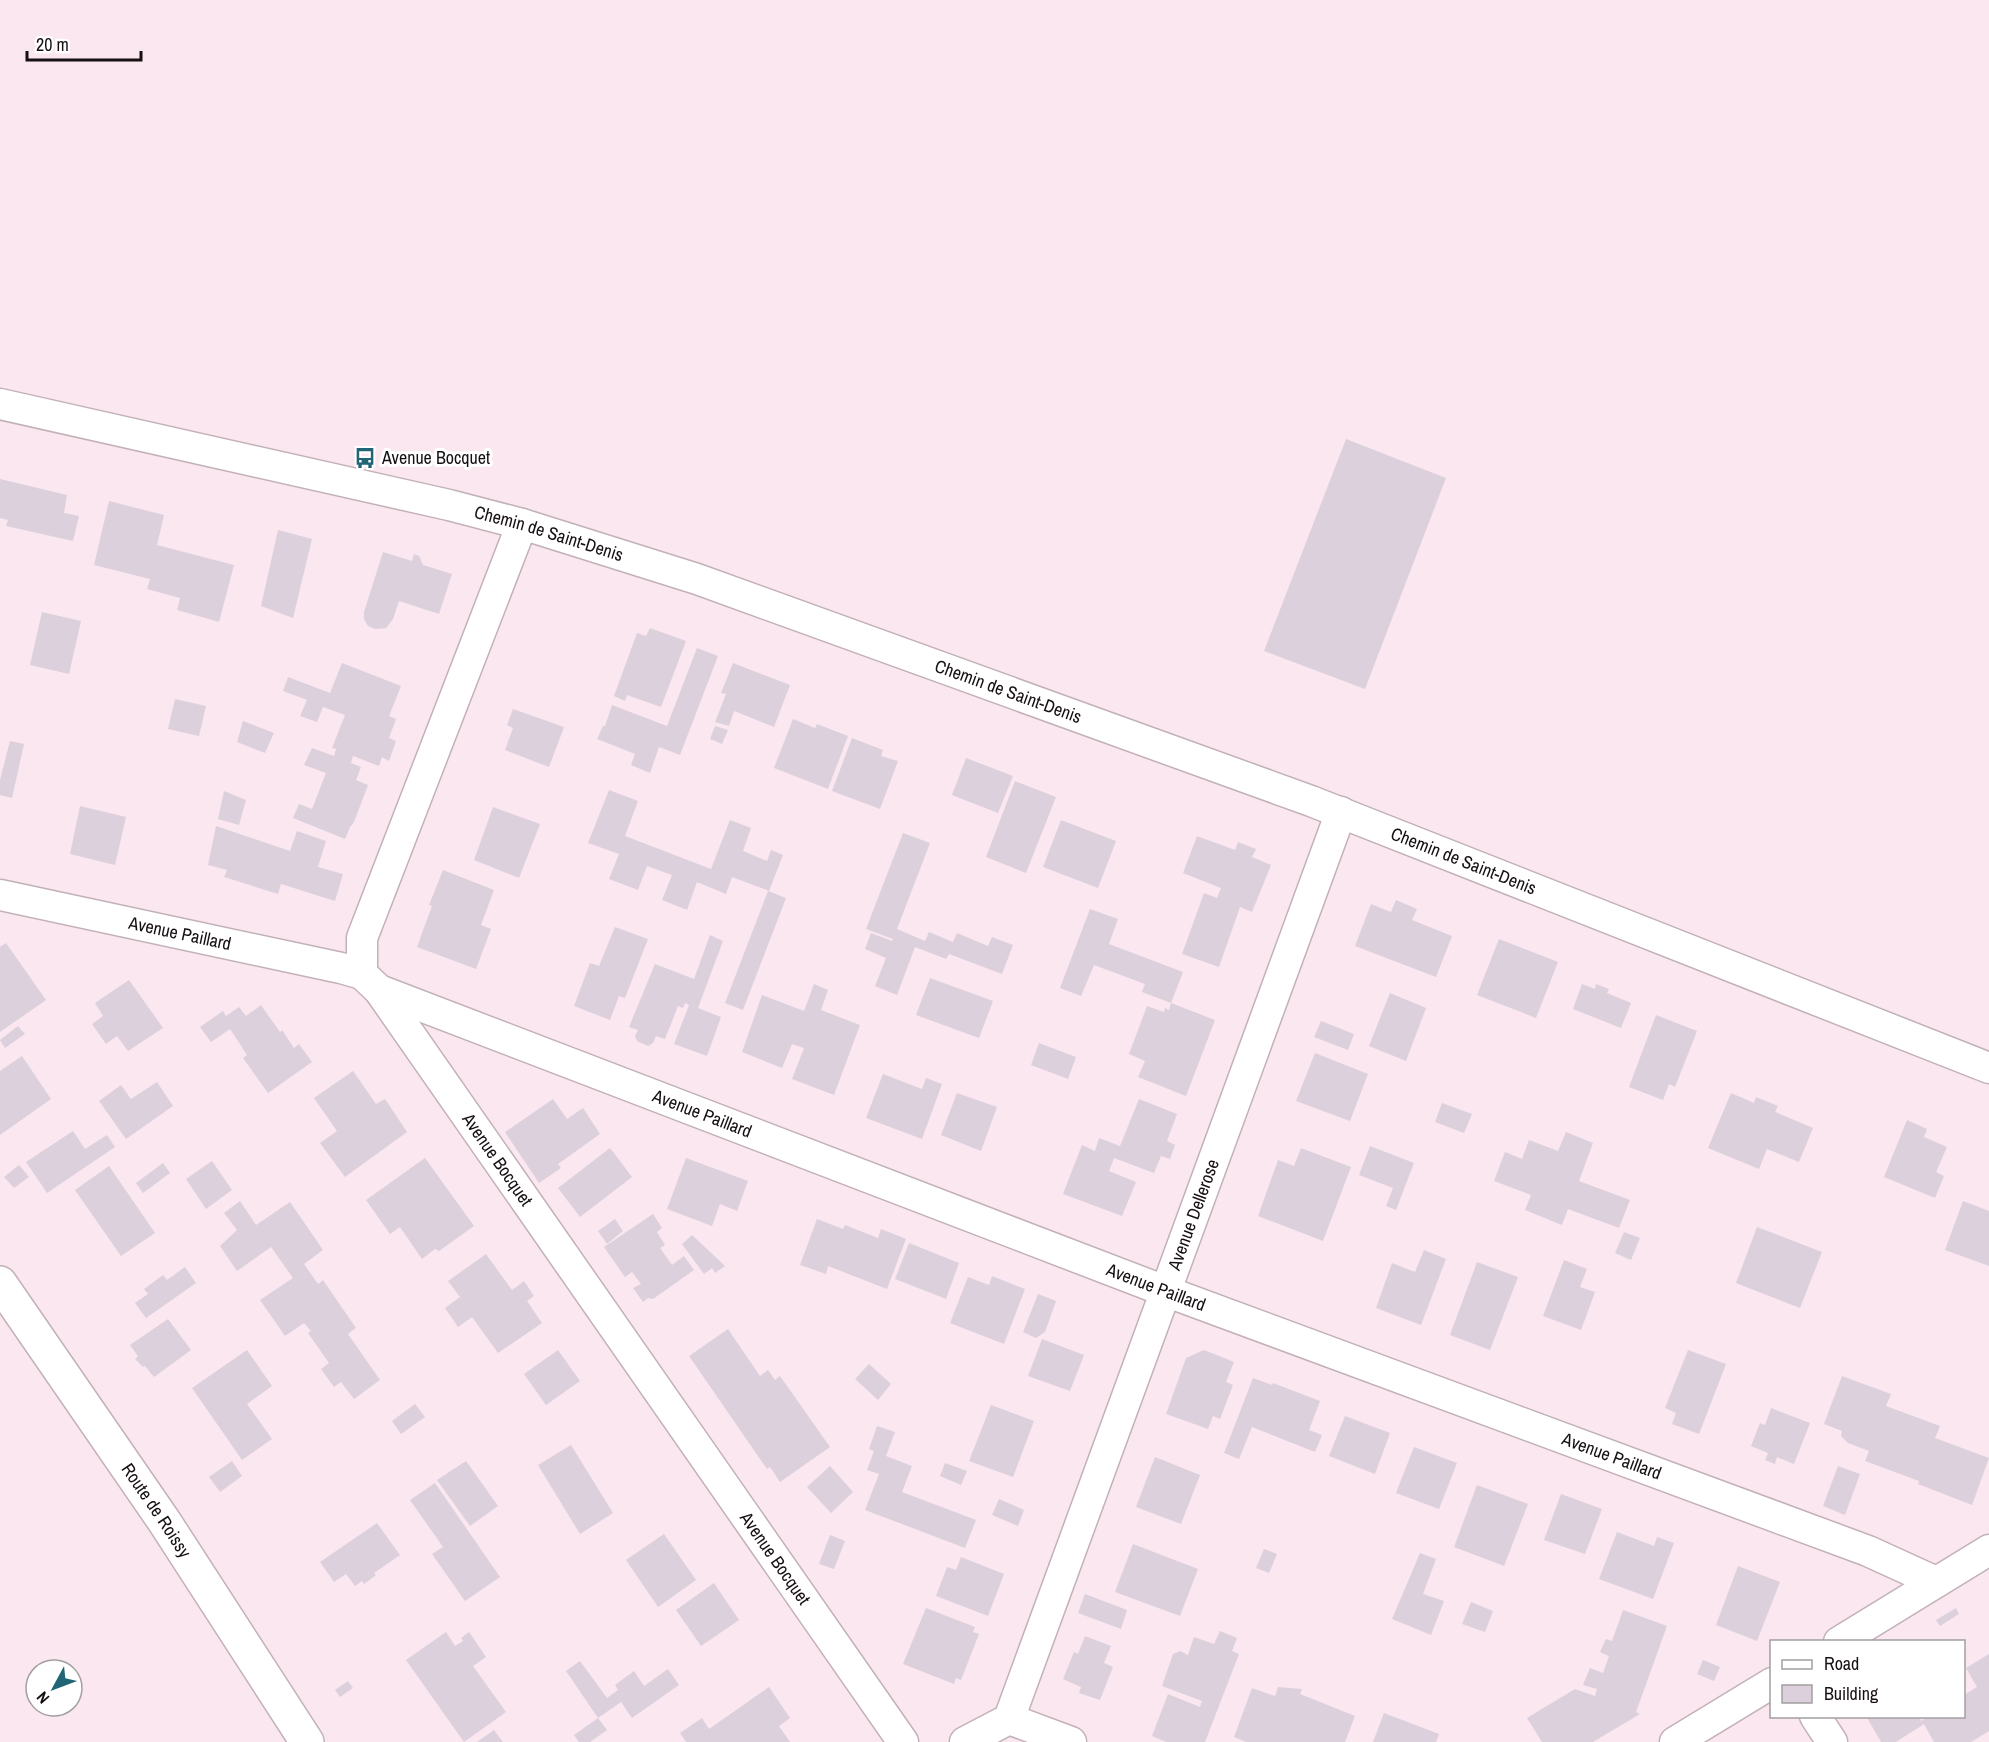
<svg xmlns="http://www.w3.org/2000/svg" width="1989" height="1742" font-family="'Archivo Narrow',sans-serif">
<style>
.building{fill:#ddd0dd}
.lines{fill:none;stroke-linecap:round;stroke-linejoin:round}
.street-casing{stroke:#c3b1b8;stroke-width:33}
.secondary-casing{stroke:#c3b1b8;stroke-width:36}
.street{stroke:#fff;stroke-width:30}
.secondary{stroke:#fff;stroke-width:33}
.labels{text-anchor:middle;stroke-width:6;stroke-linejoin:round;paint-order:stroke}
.poi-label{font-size:18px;fill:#171013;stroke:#fff;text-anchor:start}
.street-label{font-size:18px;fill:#171013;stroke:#fff}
</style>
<rect width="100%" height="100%" fill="#fae7ef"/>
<!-- building -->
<g class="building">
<polygon points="1346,439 1446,478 1365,689 1264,651"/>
<polygon points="0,479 67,495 64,513 79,516 73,541 6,526 8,520 0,518"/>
<polygon points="109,501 164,515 157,545 234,565 219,622 177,610 180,598 147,589 150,579 94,565"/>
<polygon points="278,530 312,539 293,618 261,606"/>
<polygon points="383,552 412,561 414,554 419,556 423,565 452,574 439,614 399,601 393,619 386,628 375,629 368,626 364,619 364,612"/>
<polygon points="42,612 81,621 69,674 30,665"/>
<polygon points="650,628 686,641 661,707 627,695 625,701 614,696 637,633 646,636"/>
<polygon points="697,648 718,656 680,755 659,747 650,773 631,765 635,754 597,739 603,726 605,726 612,705 667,726"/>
<polygon points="342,663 401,686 389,716 396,719 389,738 396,741 389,761 382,757 379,766 353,756 351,763 361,767 356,780 368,785 354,822 350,827 345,839 293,818 299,804 312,809 326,773 304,765 312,748 334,756 336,749 332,748 345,715 323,707 317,722 300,716 307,700 283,691 288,677 330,693"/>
<polygon points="733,663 790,685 774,727 734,711 729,726 715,722 726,694 721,693"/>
<polygon points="175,699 206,706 199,736 168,729"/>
<polygon points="513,709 564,727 549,767 505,750 513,728 507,725"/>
<polygon points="793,719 815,728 817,724 848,736 828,789 774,768"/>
<polygon points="243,721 274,733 265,753 237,742"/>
<polygon points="715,726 728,730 722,744 710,739"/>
<polygon points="852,738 883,750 881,756 898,761 880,809 832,791"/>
<polygon points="10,741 24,744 12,798 0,795 0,780"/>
<polygon points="966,758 1013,776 998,813 952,795"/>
<polygon points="1015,781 1056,797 1026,873 986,857"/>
<polygon points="609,790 638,801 625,836 711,869 730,820 751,828 743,851 767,861 771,850 783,855 769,891 732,877 726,894 697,882 687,910 662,900 672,875 647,866 638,890 609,879 619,854 588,843"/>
<polygon points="224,791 246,800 239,825 218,819"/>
<polygon points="80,806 126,817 115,865 70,854"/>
<polygon points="493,807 540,824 519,878 474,860"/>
<polygon points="1061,820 1116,841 1098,888 1043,867"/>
<polygon points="216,826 290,851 297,831 326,841 318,867 343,874 335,901 281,884 278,894 224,877 227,870 208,865"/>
<polygon points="903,833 930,843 897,929 925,941 929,932 953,942 957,933 988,946 992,937 1013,945 1002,974 949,954 946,959 915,947 897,995 875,986 886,958 865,949 871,933 892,941 893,939 866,929"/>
<polygon points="1197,836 1235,850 1238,842 1256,849 1252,857 1271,865 1252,912 1240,907 1219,967 1182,954 1204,893 1217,898 1221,888 1183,873"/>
<polygon points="443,870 494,890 481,925 491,929 476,969 417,947 432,906 429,905"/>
<polygon points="768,891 786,898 743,1010 725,1003"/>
<polygon points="1396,900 1417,909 1412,920 1452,936 1436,977 1355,946 1371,904 1391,912"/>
<polygon points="1090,909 1118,919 1109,944 1183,972 1171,1003 1142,992 1145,984 1094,965 1081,996 1060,988"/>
<polygon points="615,927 648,939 625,998 619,996 610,1020 574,1006 590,963 599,966"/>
<polygon points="710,935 723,941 698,1008 721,1017 707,1056 674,1044 689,1005 685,1003 683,1008 678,1006 665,1039 656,1036 653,1043 648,1046 637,1041 635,1036 638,1030 629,1027 655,964 694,979"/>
<polygon points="1499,939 1558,962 1536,1018 1477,995"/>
<polygon points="6,943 46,1000 0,1032 0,947"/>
<polygon points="930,978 993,1001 979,1038 916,1015"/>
<polygon points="129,980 163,1028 128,1051 117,1036 106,1044 92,1024 103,1016 95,1003"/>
<polygon points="814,984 828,990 821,1010 860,1025 834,1095 792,1079 804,1048 792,1044 782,1068 742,1052 762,995 804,1011"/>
<polygon points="1582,984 1595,989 1596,984 1609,989 1607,993 1631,1003 1621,1028 1573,1009"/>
<polygon points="1390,993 1426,1008 1406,1061 1369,1046"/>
<polygon points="1171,1003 1215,1020 1186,1096 1138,1077 1145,1061 1129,1054 1147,1006 1164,1012 1165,1008 1169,1010"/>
<polygon points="261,1005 280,1032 282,1030 294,1048 299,1044 312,1062 268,1093 243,1058 247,1055 230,1029 211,1042 200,1027 223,1011 226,1016 239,1007 246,1016"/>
<polygon points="1656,1015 1697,1031 1675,1087 1669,1084 1663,1100 1629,1087"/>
<polygon points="1321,1021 1354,1034 1348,1050 1314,1037"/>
<polygon points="18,1026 25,1034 5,1048 0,1040"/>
<polygon points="1039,1043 1076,1057 1068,1079 1031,1065"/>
<polygon points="1315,1053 1368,1074 1350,1121 1296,1101"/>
<polygon points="22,1056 51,1099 0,1135 0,1071"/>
<polygon points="353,1071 376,1104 385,1099 407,1132 345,1177 320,1143 337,1131 314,1098"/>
<polygon points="883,1074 922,1089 926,1078 942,1084 922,1139 866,1118"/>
<polygon points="157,1082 173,1106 126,1139 99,1101 121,1085 131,1099"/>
<polygon points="957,1093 997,1107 981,1151 941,1135"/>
<polygon points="1731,1093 1754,1103 1756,1097 1778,1106 1775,1112 1813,1128 1799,1162 1767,1149 1759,1169 1708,1148"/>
<polygon points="553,1099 567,1119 583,1108 600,1134 558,1164 561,1168 539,1183 505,1132"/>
<polygon points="1139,1099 1177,1114 1167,1141 1175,1145 1170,1159 1161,1156 1154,1173 1114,1158 1109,1171 1136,1182 1122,1216 1063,1194 1082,1145 1095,1151 1099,1138 1120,1146"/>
<polygon points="1442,1103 1472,1114 1464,1133 1435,1122"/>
<polygon points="1907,1120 1927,1129 1924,1137 1947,1147 1936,1172 1944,1176 1935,1198 1884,1177"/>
<polygon points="73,1131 85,1149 107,1135 115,1147 47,1193 26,1162"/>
<polygon points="1566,1132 1593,1143 1579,1181 1630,1200 1619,1228 1568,1209 1562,1225 1525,1210 1531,1195 1494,1181 1505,1152 1522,1159 1529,1140 1558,1151"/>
<polygon points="1370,1146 1414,1163 1396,1210 1386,1206 1393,1188 1359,1175"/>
<polygon points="610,1148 632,1177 580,1217 558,1188"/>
<polygon points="1301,1148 1351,1167 1323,1241 1258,1216 1278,1160 1294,1166"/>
<polygon points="425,1158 474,1226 439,1251 435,1249 422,1259 400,1227 390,1234 366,1200"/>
<polygon points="686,1158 748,1181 737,1211 720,1204 712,1226 667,1209"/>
<polygon points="212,1161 232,1190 206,1209 186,1179"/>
<polygon points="163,1163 170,1173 143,1193 136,1183"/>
<polygon points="19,1165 29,1177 14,1188 4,1177"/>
<polygon points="109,1166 155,1233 121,1256 75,1190"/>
<polygon points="240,1201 256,1225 290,1202 323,1250 304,1264 318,1284 323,1280 356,1328 348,1334 380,1380 354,1399 341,1382 334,1387 321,1369 329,1363 308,1333 311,1331 304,1323 285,1336 260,1300 293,1278 271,1247 237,1271 220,1246 237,1230 224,1213"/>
<polygon points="1963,1201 1989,1211 1989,1266 1945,1250"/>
<polygon points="653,1214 662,1228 657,1232 665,1245 660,1248 672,1265 684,1256 694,1270 653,1299 648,1298 643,1302 633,1288 641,1284 632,1272 625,1277 604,1247"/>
<polygon points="615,1219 623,1231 607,1244 598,1231"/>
<polygon points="817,1219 843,1229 845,1225 878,1238 881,1229 906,1239 887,1289 828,1266 826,1274 800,1265"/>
<polygon points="1757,1227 1822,1252 1800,1308 1736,1283"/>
<polygon points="1624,1232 1640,1238 1631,1260 1615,1253"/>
<polygon points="692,1235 725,1266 715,1273 712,1268 704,1274 682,1244"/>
<polygon points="909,1243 959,1263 946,1299 895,1279"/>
<polygon points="1424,1250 1446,1259 1421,1325 1376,1308 1392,1263 1415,1272"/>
<polygon points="486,1254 512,1290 524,1281 534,1296 527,1301 542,1323 498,1353 472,1317 458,1327 445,1308 460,1297 448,1281"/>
<polygon points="1564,1260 1587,1269 1580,1287 1595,1292 1581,1330 1543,1316"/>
<polygon points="1477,1262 1518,1277 1490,1350 1450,1335"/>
<polygon points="185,1267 196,1283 146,1318 135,1303 148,1294 144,1289 163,1275 167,1280"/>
<polygon points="992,1276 1025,1289 1004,1344 950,1323 968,1277 989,1285"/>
<polygon points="1038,1294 1056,1301 1045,1332 1036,1338 1023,1332"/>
<polygon points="168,1319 191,1350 154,1377 145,1366 143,1367 135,1359 138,1356 130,1345"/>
<polygon points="728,1329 760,1376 768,1370 775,1380 780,1376 830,1447 780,1482 770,1467 767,1469 689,1356"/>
<polygon points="1042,1339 1084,1355 1070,1391 1028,1376"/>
<polygon points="247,1350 272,1386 247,1404 272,1439 242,1460 192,1388"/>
<polygon points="558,1350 580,1381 546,1405 524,1374"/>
<polygon points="1204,1350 1234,1362 1226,1382 1233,1385 1220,1419 1213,1416 1208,1429 1166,1414 1186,1358"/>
<polygon points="1688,1350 1726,1364 1699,1434 1672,1424 1676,1413 1665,1408"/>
<polygon points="869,1364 891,1384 878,1400 855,1379"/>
<polygon points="1842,1376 1891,1394 1886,1406 1940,1426 1935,1438 1989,1458 1972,1505 1918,1484 1919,1481 1865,1461 1869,1451 1848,1443 1841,1436 1842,1431 1824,1424"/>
<polygon points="1253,1378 1272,1385 1273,1383 1320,1401 1309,1430 1322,1435 1315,1452 1252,1427 1239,1459 1224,1453"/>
<polygon points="415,1404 425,1417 401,1434 392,1421"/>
<polygon points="991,1405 1034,1421 1013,1477 969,1461"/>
<polygon points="1771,1408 1810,1423 1794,1464 1777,1457 1775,1464 1765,1460 1768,1453 1751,1446 1760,1423 1765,1425"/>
<polygon points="1345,1416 1390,1433 1375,1474 1329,1456"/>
<polygon points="877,1426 895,1432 886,1456 912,1466 902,1492 976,1520 965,1548 865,1510 879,1474 867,1470 874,1451 869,1449"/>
<polygon points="571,1445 613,1513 580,1534 538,1465"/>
<polygon points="1414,1447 1457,1463 1439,1509 1396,1493"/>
<polygon points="1155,1457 1200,1475 1181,1524 1136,1507"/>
<polygon points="232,1461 242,1476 220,1492 209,1477"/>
<polygon points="466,1461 498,1506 470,1526 437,1480"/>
<polygon points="945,1463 967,1471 961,1485 940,1476"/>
<polygon points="830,1466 853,1492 831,1513 807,1487"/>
<polygon points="1838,1466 1860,1474 1845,1515 1823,1506"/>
<polygon points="435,1483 500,1577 465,1601 432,1554 443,1547 410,1500"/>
<polygon points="1477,1485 1528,1504 1504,1566 1454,1547"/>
<polygon points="1561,1494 1602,1509 1585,1554 1544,1540"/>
<polygon points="999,1499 1024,1510 1018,1526 992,1515"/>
<polygon points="377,1523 400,1555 374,1573 376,1575 364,1584 362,1581 355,1586 346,1574 334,1582 320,1562"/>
<polygon points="1617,1532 1654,1546 1657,1537 1674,1543 1653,1599 1599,1579"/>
<polygon points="664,1534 696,1580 658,1607 626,1560"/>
<polygon points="830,1535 845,1541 834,1569 819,1564"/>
<polygon points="1133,1544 1198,1569 1180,1616 1115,1592"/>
<polygon points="1264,1549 1277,1554 1269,1573 1256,1568"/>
<polygon points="1420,1553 1436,1559 1423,1594 1444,1601 1431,1635 1392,1619"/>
<polygon points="961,1557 1004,1574 988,1616 936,1596 947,1567 956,1570"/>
<polygon points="1738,1566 1780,1582 1757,1641 1716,1625"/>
<polygon points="714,1583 739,1620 701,1646 676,1610"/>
<polygon points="1085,1594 1127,1610 1121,1629 1078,1613"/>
<polygon points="1471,1602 1493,1611 1485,1632 1462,1624"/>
<polygon points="926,1608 975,1627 973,1632 979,1634 961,1680 956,1678 954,1684 903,1664"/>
<polygon points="1956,1608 1959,1614 1940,1626 1936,1620"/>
<polygon points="1623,1610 1667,1626 1636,1712 1640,1714 1593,1742 1542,1742 1527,1718 1575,1689 1595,1696 1597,1689 1583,1685 1590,1668 1603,1673 1609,1656 1600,1652 1606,1639 1612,1641"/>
<polygon points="1220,1631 1237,1638 1232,1651 1239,1654 1205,1742 1166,1742 1152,1736 1168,1694 1200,1707 1202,1701 1162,1686 1173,1654 1180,1651 1188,1655 1194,1637 1214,1644"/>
<polygon points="446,1632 455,1646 463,1641 461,1638 469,1632 486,1657 473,1666 506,1712 464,1742 406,1660"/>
<polygon points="1085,1636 1111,1646 1104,1663 1113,1667 1100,1700 1079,1693 1081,1687 1063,1679 1074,1652 1078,1654"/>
<polygon points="1989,1654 1989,1731 1971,1742 1934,1742 1924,1724 1896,1742 1881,1742 1866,1716 1919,1716 1921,1721 1928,1716 1964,1716 1964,1695 1977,1687 1966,1668"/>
<polygon points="1703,1660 1720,1667 1714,1681 1697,1674"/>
<polygon points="580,1661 607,1698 618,1690 615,1685 634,1671 644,1686 668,1669 679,1685 632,1718 621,1702 598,1718 566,1671"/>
<polygon points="348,1681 353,1688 340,1697 335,1690"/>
<polygon points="769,1687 790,1718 779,1726 790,1742 686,1742 680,1733 702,1718 709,1729"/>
<polygon points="1278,1687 1302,1689 1300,1694 1355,1716 1345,1742 1246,1742 1234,1737 1252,1688 1275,1696"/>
<polygon points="1384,1713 1439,1734 1436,1742 1373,1742"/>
<polygon points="598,1718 607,1730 590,1742 579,1742 574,1735"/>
<polygon points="494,1730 503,1742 477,1742"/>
</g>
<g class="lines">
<defs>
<g id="street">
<path id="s1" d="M0,404L449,505L522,524L697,579L1311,801L1989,1068"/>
<path id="s2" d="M522,524L362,938V974L379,990L903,1742"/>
<path id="s3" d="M0,895L341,968L362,974"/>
<path id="s4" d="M379,990L1165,1291L1868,1551L1936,1582"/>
<polyline points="1839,1642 1989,1550"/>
<polyline points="1815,1716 1832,1742"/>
<path id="s5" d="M1009,1719L1341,812"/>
<polyline points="965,1742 1009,1719 1071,1742"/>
<polyline points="1675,1742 1772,1683"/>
</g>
<g id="secondary">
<path id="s6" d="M0,1283L164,1521L307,1742"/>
</g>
</defs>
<!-- street casing -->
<use href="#street" class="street-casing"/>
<!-- secondary casing -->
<use href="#secondary" class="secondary-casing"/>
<!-- street -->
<use href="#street" class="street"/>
<!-- secondary -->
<use href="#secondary" class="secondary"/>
</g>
<!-- icons -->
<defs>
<symbol id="bus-bare" viewBox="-9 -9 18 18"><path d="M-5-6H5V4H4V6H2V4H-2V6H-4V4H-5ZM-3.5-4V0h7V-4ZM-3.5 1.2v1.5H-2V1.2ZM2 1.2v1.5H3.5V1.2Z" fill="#206476" stroke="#fff" stroke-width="2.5" paint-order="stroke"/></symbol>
</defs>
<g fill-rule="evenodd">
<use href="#bus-bare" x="350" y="443" width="30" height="30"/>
</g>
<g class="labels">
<!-- poi labels -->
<g class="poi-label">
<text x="382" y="464">Avenue Bocquet</text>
</g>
<!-- street labels -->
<g class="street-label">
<text dy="6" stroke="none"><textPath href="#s1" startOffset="564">Chemin de Saint-Denis</textPath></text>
<text dy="6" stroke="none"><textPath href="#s1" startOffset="1050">Chemin de Saint-Denis</textPath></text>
<text dy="6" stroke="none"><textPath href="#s1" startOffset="1536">Chemin de Saint-Denis</textPath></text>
<text dy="6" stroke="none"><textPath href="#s3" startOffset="184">Avenue Paillard</textPath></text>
<text dy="6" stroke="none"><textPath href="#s4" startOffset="346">Avenue Paillard</textPath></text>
<text dy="6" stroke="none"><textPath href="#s2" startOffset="710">Avenue Bocquet</textPath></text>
<text dy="6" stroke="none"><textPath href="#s5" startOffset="537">Avenue Dellerose</textPath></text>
<text dy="6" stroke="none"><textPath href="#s4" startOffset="832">Avenue Paillard</textPath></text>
<text dy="6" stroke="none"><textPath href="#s4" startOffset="1318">Avenue Paillard</textPath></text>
<text dy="6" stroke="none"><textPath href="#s6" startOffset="276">Route de Roissy</textPath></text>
<text dy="6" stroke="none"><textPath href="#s2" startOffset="1196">Avenue Bocquet</textPath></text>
</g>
</g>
<!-- legend -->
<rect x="1770" y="1640" width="195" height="78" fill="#ffffff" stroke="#a29fa1" stroke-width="1.5"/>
<rect x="1782" y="1660" width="30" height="9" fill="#ffffff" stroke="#a29fa1" stroke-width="1.5"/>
<text x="1824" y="1670" font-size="18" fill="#171013">Road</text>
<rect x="1782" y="1685" width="30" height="18" fill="#ddd0dd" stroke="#a29fa1" stroke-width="1.5"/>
<text x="1824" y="1700" font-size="18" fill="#171013">Building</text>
<!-- north arrow -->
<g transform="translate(54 1688) rotate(229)"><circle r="28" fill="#ffffff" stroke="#a29fa1" stroke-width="1.5"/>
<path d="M0-4.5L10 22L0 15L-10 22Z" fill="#206476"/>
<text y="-9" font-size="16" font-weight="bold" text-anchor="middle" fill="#171013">N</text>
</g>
<!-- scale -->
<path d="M27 51v9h114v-9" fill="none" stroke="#171013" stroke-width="3"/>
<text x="36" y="51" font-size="18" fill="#171013" stroke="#ffffff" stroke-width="4.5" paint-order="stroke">20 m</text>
</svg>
